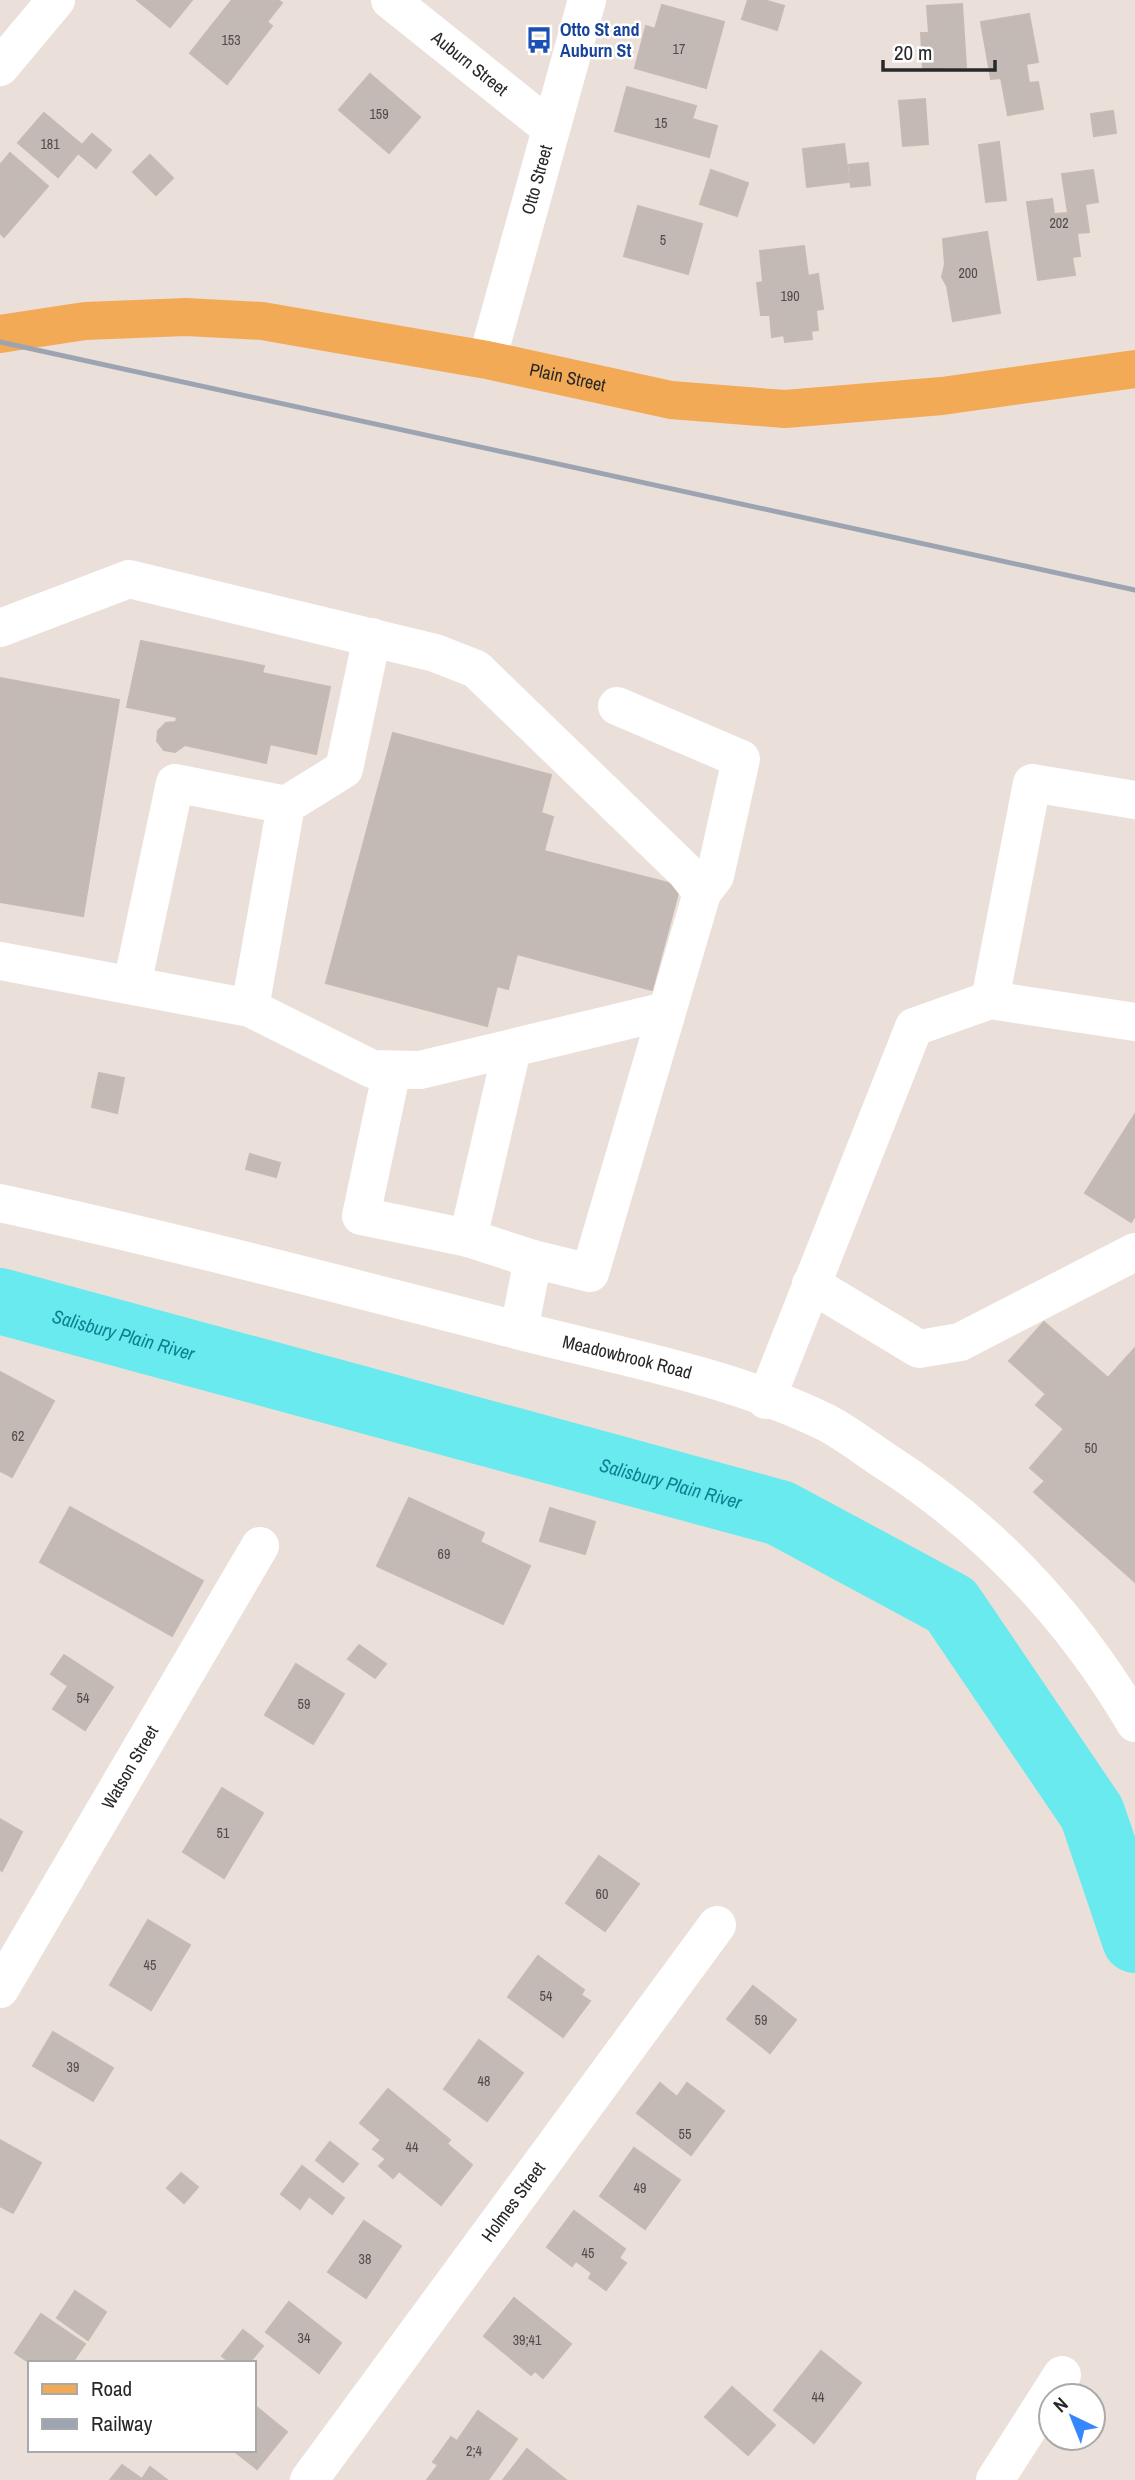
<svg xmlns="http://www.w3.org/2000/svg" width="1135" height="2480" font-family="'Archivo Narrow',sans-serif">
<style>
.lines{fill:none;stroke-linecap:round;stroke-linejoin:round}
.river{stroke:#69eaef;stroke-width:66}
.building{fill:#c3b9b5;stroke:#c6bab3;stroke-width:2}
.minor{stroke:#fff;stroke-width:38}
.major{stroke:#f2aa56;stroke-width:38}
.rail{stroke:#9ca4b2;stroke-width:5}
.labels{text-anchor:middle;stroke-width:5;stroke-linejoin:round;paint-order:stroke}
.number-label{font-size:14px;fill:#4f4c4b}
.transit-label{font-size:18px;font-weight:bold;fill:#164399;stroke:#fff;text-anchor:start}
.street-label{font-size:18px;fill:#282828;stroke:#fff}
.water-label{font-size:19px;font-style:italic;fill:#0b8191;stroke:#fff}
</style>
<rect width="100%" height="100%" fill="#ebdfd9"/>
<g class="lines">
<!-- river -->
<path class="river" id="s1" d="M0,1301L780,1513L951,1605L1092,1813L1135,1940"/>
</g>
<!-- building -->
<g class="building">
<polygon points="137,0 192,0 170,27"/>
<polygon points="232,0 278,0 282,3 267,22 272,26 227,84 190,53"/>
<polygon points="748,0 764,0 784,6 777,30 742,19"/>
<polygon points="962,4 966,67 923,69 921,33 929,33 927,6"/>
<polygon points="662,5 724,22 706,88 635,68 646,26 655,29"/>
<polygon points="1029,14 1038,62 1026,64 1029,83 1038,82 1043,109 1008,115 1001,78 991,79 981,22"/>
<polygon points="370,74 420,117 389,153 339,110"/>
<polygon points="627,87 696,106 692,119 717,126 709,157 615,131"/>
<polygon points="925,99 928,144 903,146 899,101"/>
<polygon points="1113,111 1116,133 1094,136 1091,114"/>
<polygon points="44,113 82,145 92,134 111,150 96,168 78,153 58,177 18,143"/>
<polygon points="999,142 1006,200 986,202 979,145"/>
<polygon points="844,144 849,182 807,187 803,149"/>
<polygon points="10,153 48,186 4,237 0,233 0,165"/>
<polygon points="150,155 173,178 156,195 133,172"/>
<polygon points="868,163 870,185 851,187 849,165"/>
<polygon points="711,170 748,183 737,216 700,204"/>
<polygon points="1093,170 1098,202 1085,204 1089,232 1077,233 1080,256 1072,257 1075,275 1038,280 1027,202 1052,199 1054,214 1068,213 1062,174"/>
<polygon points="638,206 702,224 688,274 624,256"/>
<polygon points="987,232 1000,313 953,321 947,286 942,277 945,264 943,239"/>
<polygon points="804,246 808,276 818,274 823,309 816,310 818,330 811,331 812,339 785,342 784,335 772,337 770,315 761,315 757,283 763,282 760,251"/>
<polygon points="141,641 264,666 262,673 330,687 316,754 270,744 266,763 185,745 175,752 164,750 157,741 158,731 166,723 176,722 177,717 127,707"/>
<polygon points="0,678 119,700 83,916 0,902"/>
<polygon points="393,733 551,775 541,813 553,817 544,851 680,886 652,990 517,954 508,989 497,986 487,1026 326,983"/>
<polygon points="99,1073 124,1078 117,1113 92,1107"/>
<polygon points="1135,1114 1135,1216 1131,1222 1085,1193"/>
<polygon points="250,1154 280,1163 276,1177 246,1169"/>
<polygon points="1044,1322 1108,1378 1135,1348 1135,1582 1034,1492 1045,1481 1030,1468 1064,1429 1036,1405 1046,1394 1009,1361"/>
<polygon points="0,1372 54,1401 12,1477 0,1471"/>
<polygon points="409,1498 484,1533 480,1542 530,1566 503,1624 377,1566"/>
<polygon points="70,1507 203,1581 172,1636 40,1562"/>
<polygon points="550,1508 595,1522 585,1554 540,1541"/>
<polygon points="359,1645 386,1664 375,1678 348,1659"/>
<polygon points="64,1655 113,1687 85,1730 53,1709 68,1686 51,1674"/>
<polygon points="296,1664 344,1694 313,1744 265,1715"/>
<polygon points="222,1788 263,1813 224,1878 183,1852"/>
<polygon points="0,1819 22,1832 2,1871 0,1869"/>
<polygon points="599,1856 639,1884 605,1931 566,1903"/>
<polygon points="148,1920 190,1945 151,2010 110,1985"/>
<polygon points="538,1956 584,1990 581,1995 590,2001 563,2037 508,1997"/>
<polygon points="753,1986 796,2020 770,2053 727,2019"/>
<polygon points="53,2032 113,2068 93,2101 33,2066"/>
<polygon points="479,2040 523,2073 487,2121 444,2089"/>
<polygon points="660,2083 677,2097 687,2083 724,2111 691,2155 637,2113"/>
<polygon points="388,2089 450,2140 447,2144 472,2165 441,2205 399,2171 393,2178 379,2166 386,2159 373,2149 381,2140 360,2123"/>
<polygon points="0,2140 41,2163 13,2213 0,2206"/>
<polygon points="330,2142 358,2164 343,2182 316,2160"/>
<polygon points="634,2148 680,2180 645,2229 600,2196"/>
<polygon points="302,2166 344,2198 332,2214 309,2196 300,2209 281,2194"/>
<polygon points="181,2173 198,2187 184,2203 167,2188"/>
<polygon points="574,2211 625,2249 619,2258 626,2263 606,2290 589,2278 592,2273 576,2261 572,2266 547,2247"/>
<polygon points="364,2221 401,2246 366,2298 328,2272"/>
<polygon points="75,2291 106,2312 88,2340 57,2318"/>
<polygon points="514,2298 571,2344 543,2378 535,2371 531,2375 484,2336"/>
<polygon points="289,2302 341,2343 319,2373 266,2332"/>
<polygon points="41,2314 85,2344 72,2363 30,2363 15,2353"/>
<polygon points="243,2330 263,2346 249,2363 231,2363 222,2356"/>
<polygon points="821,2351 861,2383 814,2443 774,2410"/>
<polygon points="732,2387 775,2425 748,2455 705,2417"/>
<polygon points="254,2405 287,2432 257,2469 233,2450 254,2450"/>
<polygon points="478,2411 517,2439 488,2480 427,2480 438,2465 433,2462 451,2437 457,2441"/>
<polygon points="527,2449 566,2480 503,2480"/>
<polygon points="122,2465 142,2479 150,2467 167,2480 110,2480"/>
</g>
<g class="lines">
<!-- minor -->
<g class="minor">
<path id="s2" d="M390,0L549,127"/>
<polyline points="0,67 56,0"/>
<path id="s3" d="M487,360L587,0"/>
<polyline points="0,628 129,579 435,653 476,669 685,871 702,893 590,1273 533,1259 519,1330"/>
<polyline points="617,706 741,759 715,876 702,893"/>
<polyline points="0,961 250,1008 372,1069 420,1070 666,1011"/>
<polyline points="132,985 175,783 286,805"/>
<polyline points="990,1000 1032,783 1135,800"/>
<polyline points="250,1008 286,805 344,769 372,637"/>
<polyline points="392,1070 361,1216 468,1238 533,1259"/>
<path id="s4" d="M0,1203C174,1241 345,1286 517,1330C618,1356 734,1377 827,1423C846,1433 864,1447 882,1459C989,1527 1071,1614 1135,1723"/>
<polyline points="468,1238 512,1049"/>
<polyline points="811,1284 919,1349 960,1342 1135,1252"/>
<polyline points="766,1400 914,1027 990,1000 1135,1022"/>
<path id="s5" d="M0,1989L260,1546"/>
<path id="s6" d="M309,2480L717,1925"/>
<polyline points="995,2480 1062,2375"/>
</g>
<!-- major -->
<path class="major" id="s7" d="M0,334L85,321L186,317L262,321L487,360L671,400L785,409L942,396L1135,369"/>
<!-- rail -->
<polyline class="rail" points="0,342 1135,590"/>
</g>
<!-- icons -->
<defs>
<symbol id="bus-bare" viewBox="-9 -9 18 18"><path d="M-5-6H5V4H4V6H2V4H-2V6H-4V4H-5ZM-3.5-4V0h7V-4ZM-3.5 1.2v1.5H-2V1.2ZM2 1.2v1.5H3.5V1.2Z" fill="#1a4fb4" stroke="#fff" stroke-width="2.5" paint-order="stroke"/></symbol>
</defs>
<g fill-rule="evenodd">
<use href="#bus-bare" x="520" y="21" width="38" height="38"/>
</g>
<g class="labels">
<!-- number labels -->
<g class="number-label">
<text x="231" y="45">153</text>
<text x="679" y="54">17</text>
<text x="379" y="119">159</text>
<text x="661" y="128">15</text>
<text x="50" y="149">181</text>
<text x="1059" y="228">202</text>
<text x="663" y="245">5</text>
<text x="968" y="278">200</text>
<text x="790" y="301">190</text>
<text x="18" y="1441">62</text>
<text x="1091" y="1453">50</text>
<text x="444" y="1559">69</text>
<text x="83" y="1703">54</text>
<text x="304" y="1709">59</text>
<text x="223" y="1838">51</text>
<text x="602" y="1899">60</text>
<text x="150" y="1970">45</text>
<text x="546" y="2001">54</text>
<text x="761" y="2025">59</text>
<text x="73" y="2072">39</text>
<text x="484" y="2086">48</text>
<text x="685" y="2139">55</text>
<text x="412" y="2152">44</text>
<text x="640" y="2193">49</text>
<text x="588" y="2258">45</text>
<text x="365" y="2264">38</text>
<text x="304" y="2343">34</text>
<text x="527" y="2345">39;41</text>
<text x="818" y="2402">44</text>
<text x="474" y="2456">2;4</text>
</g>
<!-- transit labels -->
<g class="transit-label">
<text x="560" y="36">Otto St and<tspan x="560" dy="21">Auburn St</tspan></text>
</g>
<!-- street labels -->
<g class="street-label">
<text dy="6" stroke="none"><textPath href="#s2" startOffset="102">Auburn Street</textPath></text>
<text dy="6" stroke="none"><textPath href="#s3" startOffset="187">Otto Street</textPath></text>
<text dy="6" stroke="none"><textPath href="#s7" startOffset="574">Plain Street</textPath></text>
<text dy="6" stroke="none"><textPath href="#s4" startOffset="646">Meadowbrook Road</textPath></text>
<text dy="6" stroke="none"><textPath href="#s5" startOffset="257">Watson Street</textPath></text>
<text dy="6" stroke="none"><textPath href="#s6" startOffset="345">Holmes Street</textPath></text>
</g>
<!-- water labels -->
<g class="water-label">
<text dy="7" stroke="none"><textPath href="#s1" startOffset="128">Salisbury Plain River</textPath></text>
<text dy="7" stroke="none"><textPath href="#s1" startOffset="695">Salisbury Plain River</textPath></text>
</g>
</g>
<!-- legend -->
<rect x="28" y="2361" width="228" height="91" fill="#ffffff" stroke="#a9a9a9" stroke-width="2"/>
<rect x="42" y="2384" width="35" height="10" fill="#f2aa56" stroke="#a9a9a9" stroke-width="2"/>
<text x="91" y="2396" font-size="21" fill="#282828">Road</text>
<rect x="42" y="2419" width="35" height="10" fill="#9ca4b2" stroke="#a9a9a9" stroke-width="2"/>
<text x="91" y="2431" font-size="21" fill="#282828">Railway</text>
<!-- north arrow -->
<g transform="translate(1072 2417) rotate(317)"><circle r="33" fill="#ffffff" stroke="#a9a9a9" stroke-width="2"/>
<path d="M0-5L12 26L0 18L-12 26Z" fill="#3487fc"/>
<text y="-10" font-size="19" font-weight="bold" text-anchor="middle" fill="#282828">N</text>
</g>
<!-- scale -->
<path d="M883 60v10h112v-10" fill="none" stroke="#282828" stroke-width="3.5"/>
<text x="894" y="60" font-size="21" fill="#282828" stroke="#ffffff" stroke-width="5" paint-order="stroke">20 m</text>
</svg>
